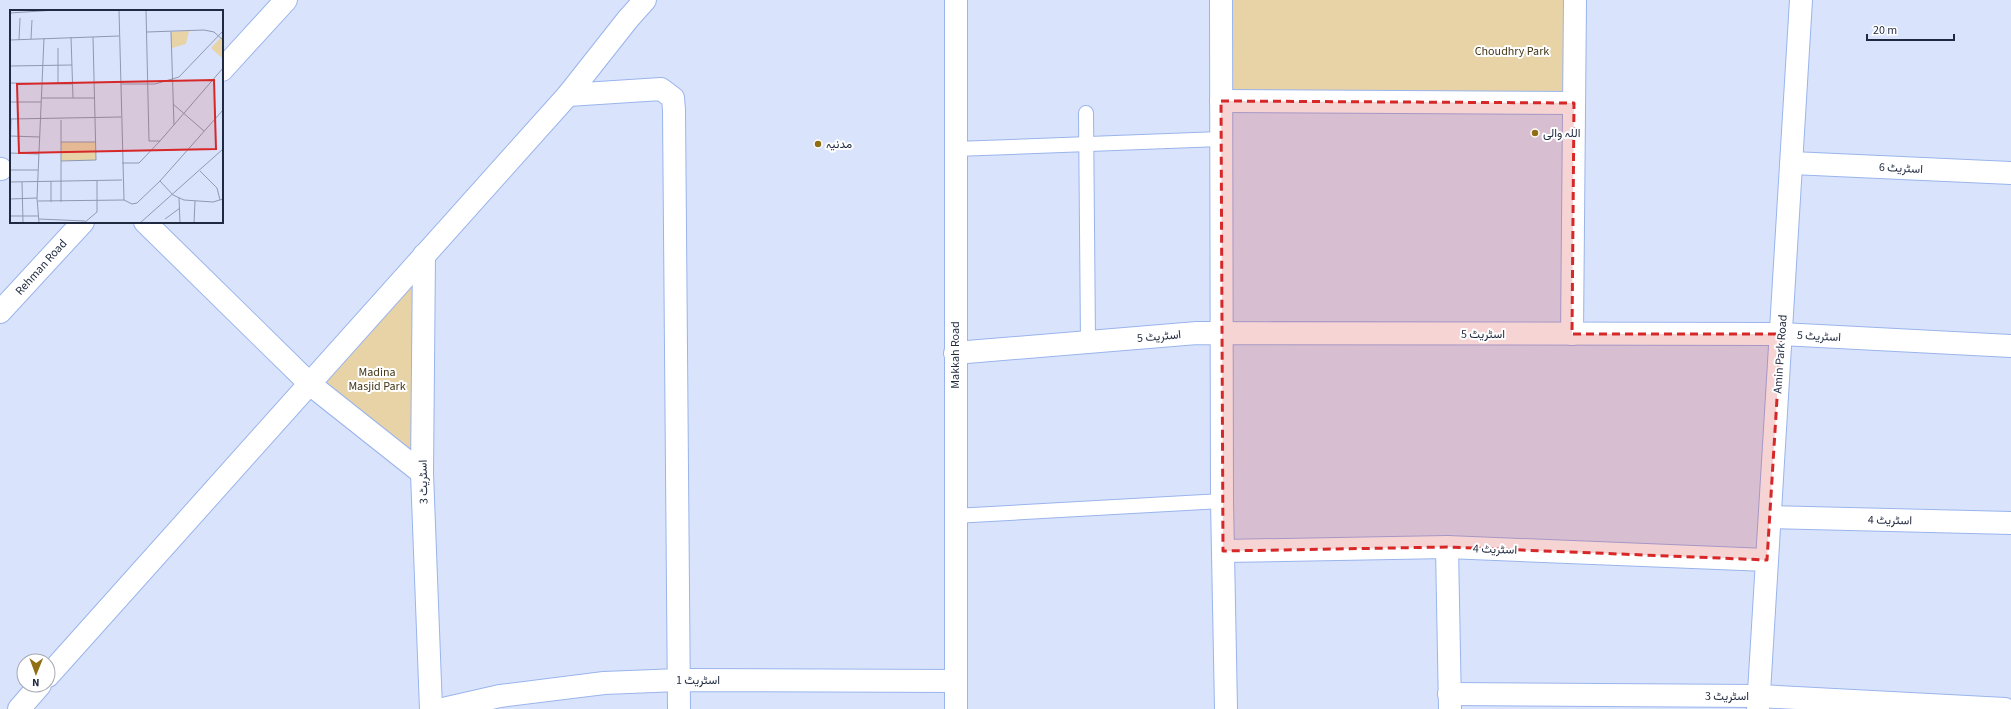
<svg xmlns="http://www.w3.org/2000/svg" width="2011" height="709" font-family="'Source Sans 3',Vazirmatn,sans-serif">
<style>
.green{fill:#e8d3a7}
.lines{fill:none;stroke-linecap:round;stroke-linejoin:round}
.lane-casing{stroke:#9ab4ec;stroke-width:16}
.street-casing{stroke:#9ab4ec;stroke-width:24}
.secondary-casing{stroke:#9ab4ec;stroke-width:24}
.lane{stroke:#fff;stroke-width:14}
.street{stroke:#fff;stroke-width:22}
.secondary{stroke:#fff;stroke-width:22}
.marked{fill:#d62828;fill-opacity:0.2;stroke:#d62828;stroke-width:3;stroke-dasharray:8 5;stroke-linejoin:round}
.poi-dot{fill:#906e13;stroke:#fff;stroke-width:1.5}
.labels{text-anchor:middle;stroke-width:4;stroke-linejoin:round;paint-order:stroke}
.park-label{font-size:12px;fill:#433515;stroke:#fff}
.poi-label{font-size:12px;fill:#1f293f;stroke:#fff;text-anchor:start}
.street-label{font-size:12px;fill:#1f293f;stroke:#fff}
.inset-road{fill:none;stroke:#8f99b0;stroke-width:1}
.view{fill:#d62828;fill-opacity:0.15;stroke:#d62828;stroke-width:2}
.inset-edge{fill:none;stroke:#1f293f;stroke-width:2}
</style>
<rect width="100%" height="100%" fill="#d9e4fc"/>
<!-- green -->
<g class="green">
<polygon points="1221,0 1575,0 1574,103 1221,101"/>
<polygon points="424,255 422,473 311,385"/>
</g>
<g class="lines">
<defs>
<g id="lane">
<polyline points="1086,113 1088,342"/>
<polyline points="955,149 1221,139"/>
<polyline points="954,516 1222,501"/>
</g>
<g id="street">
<polyline points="1221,0 1222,501 1226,709"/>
<polyline points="568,95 628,19 645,0"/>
<polyline points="1221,101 1574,103"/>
<polyline points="1792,163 2011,173"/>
<polyline points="0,169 1,169"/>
<polyline points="145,222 311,385 422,473"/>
<polyline points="424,255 422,473 431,709"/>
<polyline points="1572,334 1575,0"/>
<polyline points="955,353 1197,333 1781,334 2011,346"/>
<polyline points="1770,517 2011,523"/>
<polyline points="1447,547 1450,709"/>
<polyline points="1223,551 1447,547 1767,560"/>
<polyline points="48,676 568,95 661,89 673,98 674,110 679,709"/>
<polyline points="1449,694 1759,696 2005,709"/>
<polyline points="19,709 40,685"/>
<polyline points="443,709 500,696 604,683 679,680 956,681"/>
</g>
<g id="secondary">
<polyline points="222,70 286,0"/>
<polyline points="0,312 83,222"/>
<polyline points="956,709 956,0"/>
<polyline points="1758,709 1801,0"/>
</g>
</defs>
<!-- lane casing -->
<use href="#lane" class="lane-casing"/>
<!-- street casing -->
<use href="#street" class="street-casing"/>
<!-- secondary casing -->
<use href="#secondary" class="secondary-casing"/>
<!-- lane -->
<use href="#lane" class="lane"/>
<!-- street -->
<use href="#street" class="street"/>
<!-- secondary -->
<use href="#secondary" class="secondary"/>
</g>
<!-- marked area -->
<path class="marked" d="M1221,101L1574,103L1572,334H1781L1767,560L1447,547L1223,551Z"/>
<!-- markers -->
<g class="poi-dot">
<circle cx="1535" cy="133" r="4"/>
<circle cx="818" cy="144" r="4"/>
</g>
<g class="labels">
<!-- park labels -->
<g class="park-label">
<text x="1512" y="55">Choudhry Park</text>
<text x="377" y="376">Madina<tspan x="377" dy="14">Masjid Park</tspan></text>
</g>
<!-- poi labels -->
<g class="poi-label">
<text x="1543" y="137">اللہ والی</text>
<text x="826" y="148">مدنیہ</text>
</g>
<!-- street labels -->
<g class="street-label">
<text transform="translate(1901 168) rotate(3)" y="4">اسٹریٹ 6</text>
<text transform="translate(41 267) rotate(-48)" y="4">Rehman Road</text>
<text x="1483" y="338">اسٹریٹ 5</text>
<text transform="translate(1159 336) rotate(-5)" y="4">اسٹریٹ 5</text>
<text transform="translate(1819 336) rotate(3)" y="4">اسٹریٹ 5</text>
<text transform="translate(1780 354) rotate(-86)" y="4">Amin Park Road</text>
<text transform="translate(955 355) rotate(-90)" y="4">Makkah Road</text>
<text transform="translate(423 482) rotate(-91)" y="4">اسٹریٹ 3</text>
<text transform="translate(1890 520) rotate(1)" y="4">اسٹریٹ 4</text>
<text transform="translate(1495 549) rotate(2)" y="4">اسٹریٹ 4</text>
<text x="698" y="684">اسٹریٹ 1</text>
<text x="1727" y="700">اسٹریٹ 3</text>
</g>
</g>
<!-- overview -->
<g transform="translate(10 10)">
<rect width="213" height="213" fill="#d9e4fc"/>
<path d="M179,21L176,34L162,38L161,22ZM211,27L213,28V49L201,38ZM51,132H86V150L51,151Z" fill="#e8d3a7"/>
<path class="inset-road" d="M109,0L114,190M136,0L139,131H150L213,58M0,3L46,0M137,22L194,20L204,22L213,30M161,22L164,115M61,27L63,88M21,29L22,10M0,30L109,26M9,30L10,8M0,56L62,55M0,73L62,74M48,74V38M111,74H145L169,67L213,21M32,88H85M0,92H31M163,94L194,121M0,109L111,107M51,110V192M0,126L30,127M51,132H86M0,143L29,144M0,144L1,109M51,151L86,150L83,27M112,153H129L150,131M0,160H28M190,161L207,178L210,190M41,171V192M150,171L163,185L174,190L203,192L213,189M0,172L112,170M12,172L13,213M169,188L170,213M0,189L27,188M114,190L122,194L127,193L150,171L213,100M28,191L114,190M0,206H29M29,209L75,211M155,209L170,198M29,213L27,188L34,28M74,213L87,202V171M130,213L213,139M184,213L185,191"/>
<path class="view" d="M204,70L206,139L9,143L7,74Z"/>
<rect width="213" height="213" class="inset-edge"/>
</g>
<!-- north arrow -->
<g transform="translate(36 673) rotate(181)"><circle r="19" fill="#ffffff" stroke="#a5a9b2"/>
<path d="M0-3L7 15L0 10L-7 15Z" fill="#906e13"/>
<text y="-6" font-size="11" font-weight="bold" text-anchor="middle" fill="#1f293f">N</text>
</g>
<!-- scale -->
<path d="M1867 34v6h87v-6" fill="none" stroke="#1f293f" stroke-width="2"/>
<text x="1873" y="34" font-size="12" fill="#1f293f" stroke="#ffffff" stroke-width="3" paint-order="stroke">20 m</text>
</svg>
